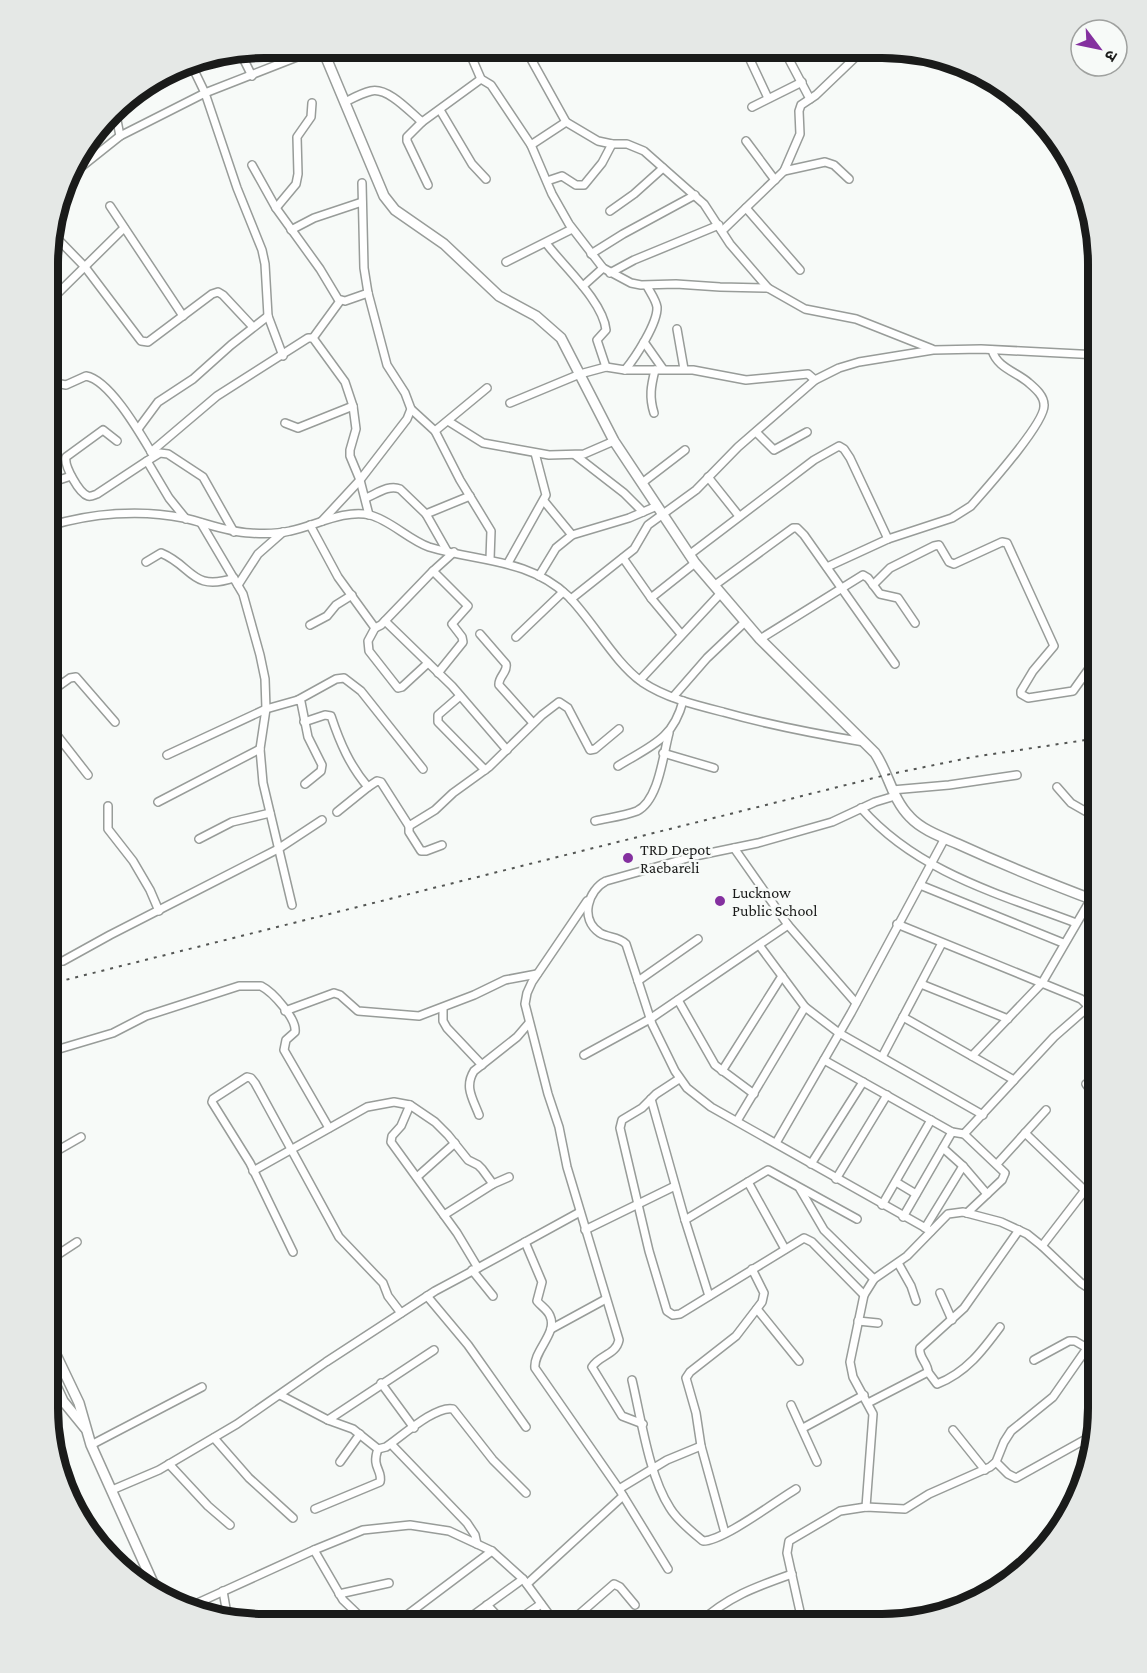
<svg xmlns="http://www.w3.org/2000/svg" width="1147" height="1673" font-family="'Crimson Pro','Noto Sans Devanagari',serif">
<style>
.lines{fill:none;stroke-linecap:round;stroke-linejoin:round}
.minor-casing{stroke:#989c99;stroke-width:10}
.tertiary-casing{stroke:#989c99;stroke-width:12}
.minor{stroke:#fff;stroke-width:7}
.tertiary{stroke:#fff;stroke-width:9}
.rail{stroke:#545654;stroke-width:2;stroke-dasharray:3 6;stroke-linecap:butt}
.poi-dot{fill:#84309f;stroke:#f7faf8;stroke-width:2}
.labels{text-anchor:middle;stroke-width:5;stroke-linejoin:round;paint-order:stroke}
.poi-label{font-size:16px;fill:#1a1b1a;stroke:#f7faf8;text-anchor:start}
.rim{fill:none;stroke:#1a1b1a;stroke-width:8}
</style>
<rect width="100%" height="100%" fill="#f7faf8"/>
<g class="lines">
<defs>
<g id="minor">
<polyline points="326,48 344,48"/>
<polyline points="468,49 481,79 491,85 531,145 552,194 569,224 603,268 631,283 641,285 676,284 720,287 768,288 805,309 856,319 932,349"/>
<polyline points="529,49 531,59 566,122 598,141 612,144 627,144 644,151 704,204 730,244 768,288"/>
<polyline points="745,49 768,98"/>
<polyline points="784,50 810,99"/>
<polyline points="240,52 252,76"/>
<polyline points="747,54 764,49"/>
<polyline points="190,62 205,93 237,188 262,250 265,264 268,316 283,356"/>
<path d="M345,102C353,98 362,93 371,91C388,87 410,112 422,122"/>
<polyline points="752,107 802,82"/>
<polyline points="115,110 120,136"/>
<polyline points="440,110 472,164 486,179"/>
<polyline points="746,141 775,180"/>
<polyline points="531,145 566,122"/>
<polyline points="252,165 276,208 320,269 338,299 345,301 368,293"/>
<polyline points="784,171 825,162 834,165 849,179"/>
<polyline points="71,175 120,136 205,93 320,48"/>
<polyline points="547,181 562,176 576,185 584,185 602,163 612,144"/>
<polyline points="428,185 407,141 407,137 422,122 481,79"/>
<polyline points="110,206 183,316"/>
<polyline points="276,208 296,184 298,174 297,137 311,117 312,103"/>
<polyline points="746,208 800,270"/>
<polyline points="610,211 634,194 663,168"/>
<polyline points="291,230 314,218 362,202"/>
<polyline points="722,231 784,171 800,134 799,111 801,105 816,95 863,50"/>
<polyline points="51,232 85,267 141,341 148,342 212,294 218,292 223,295 253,327"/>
<path d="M546,243C563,266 603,301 606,330L597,340L606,367"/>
<polyline points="591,254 623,234 695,195"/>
<polyline points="506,262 572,229"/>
<polyline points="610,273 634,260 719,225"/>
<polyline points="583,286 603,268"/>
<polyline points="50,301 124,228"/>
<polyline points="677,329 684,369"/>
<polyline points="313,338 340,301"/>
<polyline points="644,342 663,369"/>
<path d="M625,370C635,358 658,323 657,307C656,300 650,292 647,286"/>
<path d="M50,382L66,385L86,376C110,380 141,435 153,455"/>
<polyline points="510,403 580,374 606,367 625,370 693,370 746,380 808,374 815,380"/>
<polyline points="411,409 435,431 460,480 491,531 490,559"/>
<path d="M654,413C649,397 651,386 655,370"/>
<polyline points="448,421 483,443 549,455 584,454 614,441"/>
<polyline points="285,423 298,428 353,406"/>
<polyline points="138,429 158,402 193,379 231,345 268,316"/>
<polyline points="435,431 487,388"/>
<polyline points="756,432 774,450 807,432"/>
<path d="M117,441L103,430L66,457C64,466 79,493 88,496C91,497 94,495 97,494L147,461L160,453L168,454L203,477L234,532"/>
<polyline points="151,452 217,396 308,338 313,338 345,382 353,406 356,429 350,450 350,456 360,480 369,515"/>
<polyline points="575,455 624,493 643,512"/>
<polyline points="147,461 169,498 186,519"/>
<polyline points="708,477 739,516"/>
<polyline points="50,483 71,476"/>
<polyline points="642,483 685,450"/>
<path d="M366,498C376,494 389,484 400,489L426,514L447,551"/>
<polyline points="544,501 572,535"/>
<polyline points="426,514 470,496"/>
<polyline points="322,521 360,480 407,419 411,409 405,393 387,365 368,293 364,268 362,183"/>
<polyline points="201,523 243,594 260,655 265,679 266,709 260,749 263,783 292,905"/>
<polyline points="310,525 338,577 375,628 381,625 433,571 454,552"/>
<path d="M49,526C92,513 140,509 184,518C206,523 227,532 250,533C263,534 277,534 290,531C315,526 344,509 370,515C390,520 409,540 429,547C478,562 528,558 568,596C593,621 614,662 642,682C666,698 695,705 723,712C769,725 816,734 864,742"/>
<polyline points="689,555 814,460 839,446 844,449 850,458 888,539"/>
<polyline points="623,558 651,598 681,634"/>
<path d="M146,562L161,553C193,566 191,592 234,578"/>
<polyline points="508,563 546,495 535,453"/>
<path d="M827,567L888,539L952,518L971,506C985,490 1046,422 1044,405C1044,396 1036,389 1029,383C1017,372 997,368 992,350"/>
<polyline points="433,571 468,606 452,624 462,637 463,642 438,673"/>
<polyline points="539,576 556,548 572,535 629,518 657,506"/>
<polyline points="238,585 258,554 283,532"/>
<polyline points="715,585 793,528 797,528 804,535 895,664"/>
<polyline points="873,585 890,568 934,546 939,545 949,562 954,564 1002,542 1007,543 1054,646 1033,671 1021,691 1021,694 1028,698 1073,691 1093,663 1099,660"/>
<polyline points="651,598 695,563"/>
<polyline points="571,599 634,549 648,525 696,490 738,447 815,380 839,368 859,362 933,350 981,349 1099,355"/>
<polyline points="385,621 452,686 507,750"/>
<polyline points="310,625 327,616 336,605 352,595"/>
<polyline points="375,628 368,641 369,651 398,688 402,687 428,663"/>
<path d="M480,634L506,664C508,672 498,677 499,685L533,723"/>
<polyline points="516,637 563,592"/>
<polyline points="760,639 863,575 868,578 880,594 898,598 915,623"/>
<polyline points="640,680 720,594"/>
<polyline points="49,693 70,678 76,677 115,722"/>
<polyline points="460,696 438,715 438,722 485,770"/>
<polyline points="673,697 707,658 745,622"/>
<polyline points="298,700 336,679 344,678 361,691 423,769"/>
<path d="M304,722L325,715L331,716C340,743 350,766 368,787L377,781L381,782L409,826L435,810L453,793L489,767L542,715L559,702L568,708L590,750L595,749L619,729"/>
<polyline points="49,725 88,775"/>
<polyline points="663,753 714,768"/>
<polyline points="167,755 266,709 298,700 301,702 308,737 322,765 321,771 305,784"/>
<path d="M618,766C650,746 673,740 683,701"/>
<polyline points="1057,787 1071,803 1099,819"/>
<polyline points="892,790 949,785 1017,775"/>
<path d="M895,796L875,802L832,822L758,843L695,856L606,881C588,890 579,919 600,933C608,938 618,936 626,944L652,1024L675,1071L687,1088L711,1107L931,1231"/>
<polyline points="158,802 260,749"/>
<polyline points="108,806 108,829 133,861 150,890 159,911"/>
<path d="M861,808C917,872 999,894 1076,923"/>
<polyline points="337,812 368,787"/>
<path d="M595,821C608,818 624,816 637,811C659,800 663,755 669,733"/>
<polyline points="409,826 409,832 421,851 426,851 442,845"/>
<polyline points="199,839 232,822 270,813"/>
<polyline points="734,848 788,925 856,1003"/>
<polyline points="920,885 1063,943"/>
<path d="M587,901L532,982L527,993L525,1004L548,1094L559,1127L567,1167L619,1340C616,1355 599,1355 592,1367L622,1416L643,1424"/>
<polyline points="759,945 805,1007 839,1033 983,1115"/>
<polyline points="63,961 110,935 278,849 322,820"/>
<polyline points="638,981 698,939"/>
<polyline points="921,984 1008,1019"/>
<polyline points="678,1000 715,1065 754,1094"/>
<polyline points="443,1008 443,1021 447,1028 482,1065"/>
<polyline points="285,1011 334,993 340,995 358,1011 419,1016 474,995 505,980 537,974"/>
<polyline points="903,1017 1014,1080"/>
<path d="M49,1052L113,1033L146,1016L239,986H261C273,992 297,1019 295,1032L286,1040L284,1050L329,1128"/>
<polyline points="584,1055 650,1019 788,925"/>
<polyline points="972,1056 1042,983 1099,885"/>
<polyline points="882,1057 942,943"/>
<polyline points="824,1060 952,1132 964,1134 1054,1037 1086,1009 1087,1005 1081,999 897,924"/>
<polyline points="722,1071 782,976"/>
<polyline points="679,1079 656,1094 642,1108 622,1120 620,1128 649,1251 667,1311 673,1315 680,1314 804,1238 812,1242 864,1295"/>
<polyline points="1086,1084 1099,1103"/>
<polyline points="651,1099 685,1220 709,1296"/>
<path d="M479,1115C473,1099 464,1087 474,1071L517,1037L529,1023"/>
<polyline points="737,1121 805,1007"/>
<polyline points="1025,1133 1099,1204"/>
<polyline points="964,1134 1005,1173 1002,1180 967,1213"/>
<polyline points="776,1143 851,1013 945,838"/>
<polyline points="943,1148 963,1166 987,1194"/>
<polyline points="48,1156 81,1137"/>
<polyline points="811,1164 863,1082"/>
<polyline points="997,1164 1046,1110"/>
<polyline points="253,1171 367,1107 394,1102 410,1105 435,1122 448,1135 468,1160 478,1165 482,1169 493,1184"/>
<polyline points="417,1177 455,1143"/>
<polyline points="836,1179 887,1095"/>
<polyline points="748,1182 785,1249"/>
<polyline points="896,1182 916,1194"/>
<polyline points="800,1189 824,1230 874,1279"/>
<polyline points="882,1205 931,1120"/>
<polyline points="444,1215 493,1184 509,1177"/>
<polyline points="903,1217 952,1132"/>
<polyline points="685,1220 768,1170 857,1219"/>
<polyline points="925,1228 963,1166"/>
<polyline points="585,1230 675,1186"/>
<path d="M525,1242L542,1282L537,1301C541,1306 548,1310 550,1316C558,1333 533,1351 535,1368L619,1489L668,1569"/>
<polyline points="1042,1246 1099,1172"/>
<polyline points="293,1252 250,1163 212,1102 213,1099 247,1077 251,1078 255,1083 339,1237 383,1283 388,1296 401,1313"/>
<polyline points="48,1261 77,1242"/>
<polyline points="898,1263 911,1286 916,1301"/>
<polyline points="478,1268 580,1212"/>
<polyline points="472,1270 493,1296"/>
<polyline points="940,1293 952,1320"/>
<polyline points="427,1296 468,1345 526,1427"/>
<polyline points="757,1309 799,1361"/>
<polyline points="858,1321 878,1323"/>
<polyline points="551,1329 606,1299"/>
<polyline points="1034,1360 1069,1341 1075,1341 1087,1348"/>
<path d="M928,1372L937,1384C966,1373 983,1350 1000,1327"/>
<path d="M632,1380C641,1418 649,1476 670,1508C677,1520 692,1532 703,1541C723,1541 776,1501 796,1489"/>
<polyline points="381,1383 414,1428"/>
<polyline points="280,1395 328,1420 434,1350"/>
<path d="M868,1403L928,1372C928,1363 918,1357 920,1348L964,1308L1019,1230"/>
<polyline points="791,1405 817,1462"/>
<path d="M328,1420L353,1429L378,1449L386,1447C401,1437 436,1405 453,1409L493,1460L526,1493"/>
<polyline points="803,1428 864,1395"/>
<polyline points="953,1430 985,1470"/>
<polyline points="214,1438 249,1478 293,1518"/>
<polyline points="391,1444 467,1523 475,1535 477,1544"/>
<polyline points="91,1445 202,1387"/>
<polyline points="340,1462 360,1434"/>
<polyline points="996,1462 1008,1474 1016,1478 1095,1434"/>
<polyline points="169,1464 208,1506 230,1525"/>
<polyline points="619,1489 667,1460 701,1446"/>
<polyline points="112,1490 159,1470 237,1424 326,1362 435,1291 478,1268 457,1233 391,1142 392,1136 401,1126 410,1105"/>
<polyline points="866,1507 873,1414 853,1377 850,1362 864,1295 874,1279 907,1256 948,1214 963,1212 1001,1222 1027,1234 1042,1246 1081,1283 1087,1287 1099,1288"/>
<path d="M315,1509L380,1482C383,1470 371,1468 378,1449"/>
<polyline points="725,1533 701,1446 696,1413 686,1378 690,1372 736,1336 762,1302 764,1293 752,1269"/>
<polyline points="314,1550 343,1600 368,1624"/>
<polyline points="527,1584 623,1496"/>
<polyline points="223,1591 228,1620"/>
<polyline points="339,1594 389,1583"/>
<polyline points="487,1605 505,1624"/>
<polyline points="191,1606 314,1550 363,1530 410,1525 449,1531 492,1551 523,1579 556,1624"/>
<polyline points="395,1624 492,1551"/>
<polyline points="461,1624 523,1579"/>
<polyline points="512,1624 541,1604"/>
<polyline points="568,1624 614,1584 620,1587 635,1605"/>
<path d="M698,1624C727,1597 755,1587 792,1574"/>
<polyline points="803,1625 787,1553 789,1541 840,1511 866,1507 905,1509 929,1494 990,1467 996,1462 1004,1442 1011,1431 1053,1397 1099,1331"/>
</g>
<g id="tertiary">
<path d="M322,48L384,196L395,210L444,244L499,296L536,316L561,338L614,441L695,563L760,639L875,753C889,774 892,799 910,817C922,830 942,837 958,844C1004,865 1051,884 1099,902"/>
<polyline points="48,1338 79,1403 91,1445 158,1594"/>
<polyline points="48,1369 63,1401 85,1428"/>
</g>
</defs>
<!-- minor casing -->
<use href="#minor" class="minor-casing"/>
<!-- tertiary casing -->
<use href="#tertiary" class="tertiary-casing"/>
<!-- minor -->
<use href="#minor" class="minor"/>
<!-- tertiary -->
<use href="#tertiary" class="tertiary"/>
<!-- rail -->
<polyline class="rail" points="49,984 886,775 973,757 1099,738"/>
</g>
<!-- markers -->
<g class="poi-dot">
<circle cx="628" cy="858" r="6"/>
<circle cx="720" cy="901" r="6"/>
</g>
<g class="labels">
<!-- poi labels -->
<g class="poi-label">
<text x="640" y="855">TRD Depot<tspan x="640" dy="18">Raebareli</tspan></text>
<text x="732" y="898">Lucknow<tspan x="732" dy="18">Public School</tspan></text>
</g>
</g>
<!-- crop -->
<path d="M0 0H1147V1673H0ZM264 58H882A206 206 0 0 1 1088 264V1408A206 206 0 0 1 882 1614H264A206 206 0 0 1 58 1408V264A206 206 0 0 1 264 58Z" fill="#e5e8e6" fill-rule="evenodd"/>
<path class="rim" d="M264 58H882A206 206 0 0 1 1088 264V1408A206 206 0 0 1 882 1614H264A206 206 0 0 1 58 1408V264A206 206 0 0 1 264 58Z"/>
<!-- north arrow -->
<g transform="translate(1099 48) rotate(122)"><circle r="28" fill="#f7faf8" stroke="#9fa19f" stroke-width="1.5"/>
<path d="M0-4.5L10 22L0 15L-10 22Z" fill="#84309f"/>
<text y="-9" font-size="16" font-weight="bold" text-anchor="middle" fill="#1a1b1a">उ</text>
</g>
</svg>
